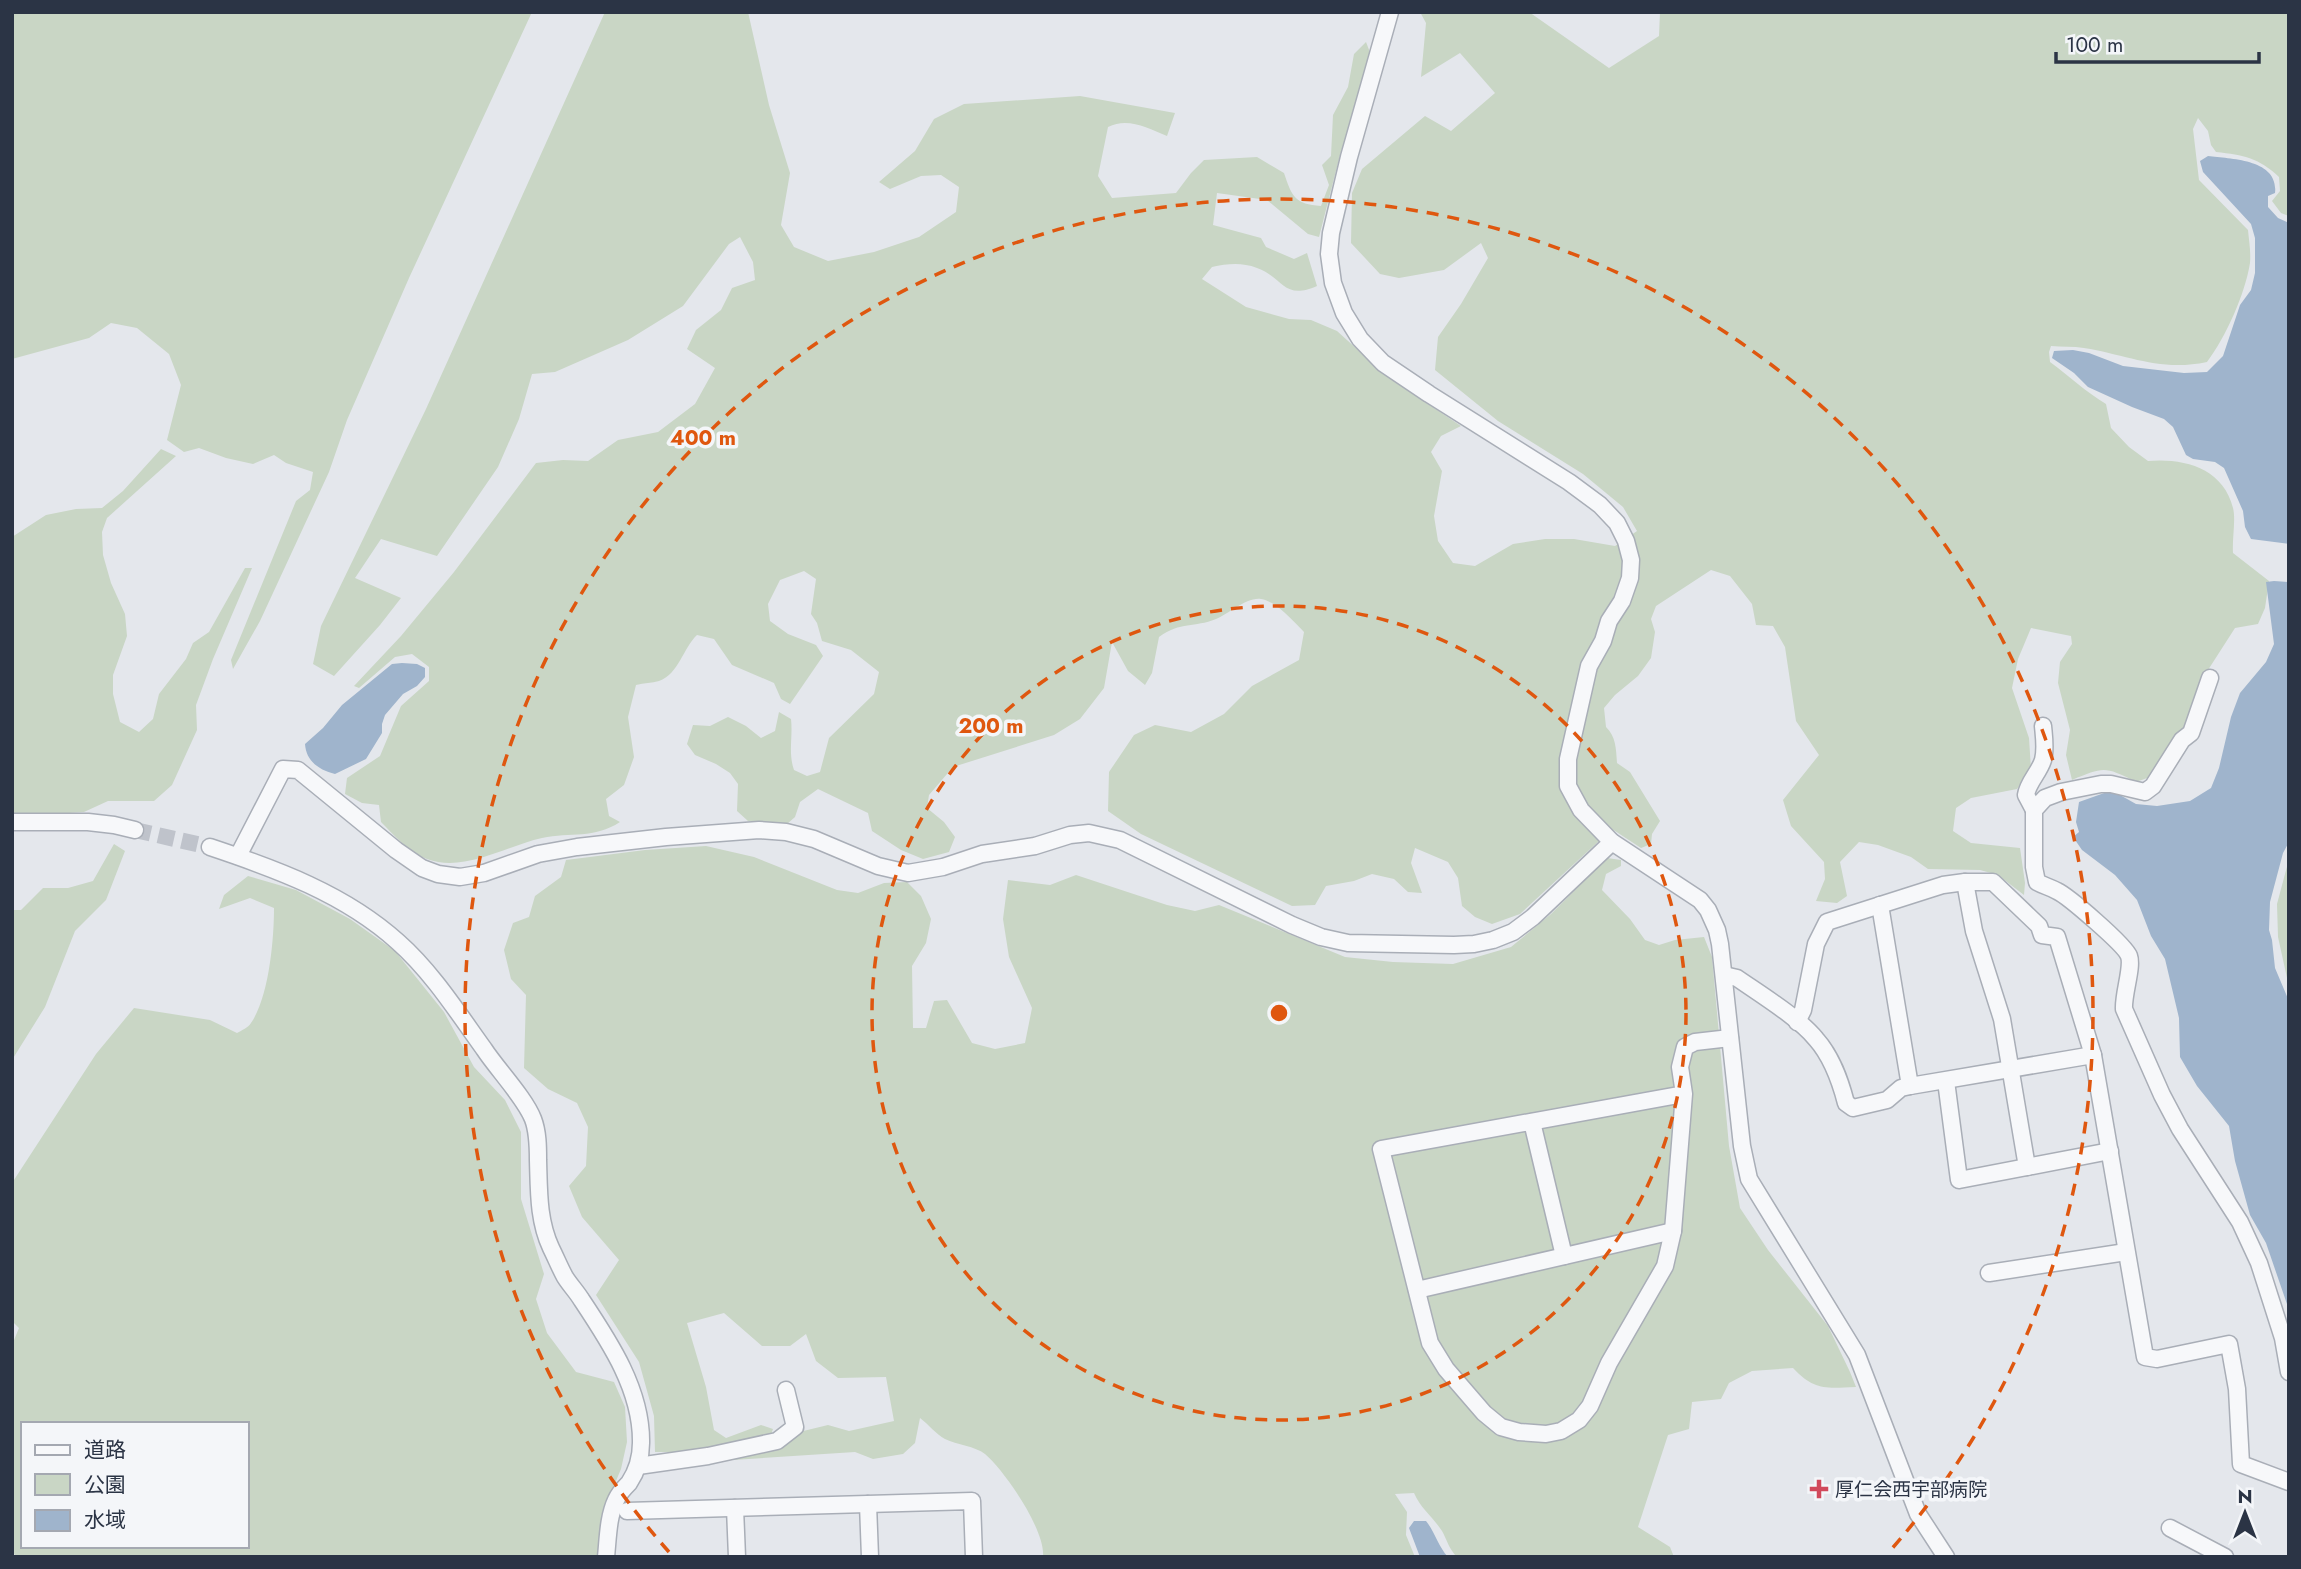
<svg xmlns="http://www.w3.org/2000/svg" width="2301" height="1569" font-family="Jost,'Noto Sans JP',sans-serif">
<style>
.green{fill:#c9d6c5;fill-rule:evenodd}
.water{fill:#9fb4cc}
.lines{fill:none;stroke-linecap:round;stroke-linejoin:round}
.minor-tunnel{stroke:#bfc3cb;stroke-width:16;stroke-dasharray:16 8;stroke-linecap:butt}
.minor-casing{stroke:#a9aeb7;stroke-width:19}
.minor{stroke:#f7f8fa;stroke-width:16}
.ring{fill:none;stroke:#df570f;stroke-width:3.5;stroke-dasharray:12 9}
.poi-dot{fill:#d1495b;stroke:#f4f6f9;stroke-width:2.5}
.labels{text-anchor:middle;stroke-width:7;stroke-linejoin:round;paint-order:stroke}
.poi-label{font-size:19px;fill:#2b3445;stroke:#f4f6f9;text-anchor:start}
.centre{fill:#df570f;stroke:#f4f6f9;stroke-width:3.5}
.ring-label{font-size:21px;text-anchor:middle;font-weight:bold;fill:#df570f;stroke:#f4f6f9;stroke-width:7;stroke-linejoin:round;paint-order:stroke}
</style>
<rect width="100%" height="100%" fill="#e4e7ec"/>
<!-- green -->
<g class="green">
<polygon points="12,12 532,12 409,278 347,420 329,472 260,621 233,669 231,660 296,501 310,490 313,472 286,463 274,455 253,464 226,458 199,448 184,452 167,440 181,385 169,354 137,328 111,323 89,338 12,359"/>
<path d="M605,12H748L769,105L790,173L781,225L794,247L828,261L874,252L919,237L956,212L959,187L941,175L921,176L890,189L879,182L915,151L934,119L964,104L1080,96L1175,113L1167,136C1147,128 1128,117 1108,127L1098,176L1112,198L1176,193L1191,173L1204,160L1257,157L1284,173C1292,197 1295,204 1321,206L1329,185L1322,165L1331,156L1333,115L1348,87L1354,54L1366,42L1371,55L1340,155L1319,237L1308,234L1267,200L1217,193L1213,225L1261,238L1266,247L1294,259L1307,253L1317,286C1283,301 1283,277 1257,268C1241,262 1227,264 1212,267L1202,279L1246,307L1289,319L1311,320L1337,331L1389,378L1461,426L1441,436L1431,452L1442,471L1434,516L1438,541L1453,563L1475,566L1513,544L1545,539H1574L1615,546L1637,531L1623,507L1583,474L1498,421L1435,370L1438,337L1461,304L1488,258L1481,243L1444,270L1399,278L1380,274L1351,243L1352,193L1362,169L1425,116L1451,131L1495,93L1460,53L1421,77L1426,23L1420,12H1529L1609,68L1659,36L1660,12H2289V216L2281,213L2272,201L2280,191L2279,177C2259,158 2244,155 2216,152L2211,145L2208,131L2198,118L2193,129L2199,180L2248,230C2249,241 2251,252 2250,263C2245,294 2226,337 2207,362C2160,372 2128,355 2084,348C2073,346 2062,347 2051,346L2049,352L2050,362C2069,376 2086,392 2106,404L2111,428L2129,447L2148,461C2184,458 2223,468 2233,508C2236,519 2232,539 2233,553L2269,581L2265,608L2258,624L2235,628L2208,670L2183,731L2150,777L2136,782C2104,766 2104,767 2072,780L2066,755L2070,730L2058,683L2060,662L2072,644L2071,636L2031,628L2018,659L2012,688L2029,738L2031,769L2017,789L1971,798L1956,808L1953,831L1971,843L2020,848L2025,883L2024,895L1998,875L1980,870L1928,869L1911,857L1878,845L1859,842L1840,862L1847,896L1837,903L1816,901L1825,879L1824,862L1791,826L1783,800L1819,755L1796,721L1785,647L1773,626L1756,625L1752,604L1730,576L1711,570L1656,606L1651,619L1655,632L1651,658L1638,676L1615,695L1604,708L1606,727C1616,737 1616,748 1617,763L1630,772L1660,821L1652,834L1651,844L1641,848L1612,829L1520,914L1492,924L1475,917L1462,906L1458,878L1448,862L1415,848L1411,863L1422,893L1408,892L1394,879L1372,874L1354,881L1326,886L1315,905L1292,906L1141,834L1108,811L1109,772L1134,735L1155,725L1191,732L1224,714L1252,686L1299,660L1304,632C1294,622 1276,601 1261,599C1246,597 1229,614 1216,619C1194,628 1181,621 1159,637L1152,673L1145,685L1128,671L1112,642L1104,688L1080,719L1054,735L953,767L929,795L927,808L944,822L955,837L949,852L923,859L901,850L872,831L868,813L818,789L800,802L795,817L787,824L748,821L737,811L738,784L730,773L716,764L695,755L687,744L693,725L710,726L728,717L746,726L761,738L775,731L779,712L791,719C793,737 788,753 794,770L807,776L820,772L829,738L874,694L879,672L851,650L822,641L817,623L811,614L816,579L804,571L780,580L768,604L770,621L788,634L816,645L823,656L790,704L781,699L774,683L732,665L714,639L697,635C683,648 679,674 659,681C652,683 644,683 636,685L628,717L634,757L624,785L606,799L609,816L620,822C594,839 571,832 542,838C506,846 464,873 427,859C409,853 394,835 381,822L379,805L362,803L345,794L347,778L380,756L401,706L429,681V667L412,654L395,657L359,688L354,686L401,636L454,572L536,463L563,460L588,461L618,440L658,432L695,404L715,368L687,349L696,330L721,310L732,288L755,280L753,262L740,237L729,244L683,306L628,340L555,372L532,374L519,419L498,467L437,556L381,539L355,578L401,598L380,625L334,676L313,664L321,626L426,409Z"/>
<polygon points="161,449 176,456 107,518 102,532 103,555 111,583 125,614 127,636 113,675 113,694 120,722 139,732 153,719 159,694 186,659 193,643 209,632 245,568 252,568 213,659 196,705 197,730 172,785 154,801 108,801 84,812 27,816 12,813 12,537 46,515 76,509 102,508 123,491"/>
<polygon points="114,844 125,851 106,900 75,931 45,1007 12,1060 12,910 21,910 43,888 68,888 93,881"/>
<path d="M706,846L754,857L837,890L858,893L884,883L907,882L921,896L931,919L926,943L912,966L913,1028H926L934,1001L947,1000L972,1043L995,1049L1025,1043L1032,1008L1009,957L1003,919L1008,880L1050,885L1076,875L1167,905L1195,911L1219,905L1345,957L1393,962L1453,964L1511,947L1551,914L1607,858L1621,860V866L1606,874L1602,890L1630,919L1645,940L1659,945L1675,940L1704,937L1712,957L1729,1146L1740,1208L1768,1250L1828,1326L1850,1372L1856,1387C1825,1388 1815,1391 1793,1368L1752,1371L1729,1383L1721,1399L1692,1402L1689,1429L1668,1435L1638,1527L1670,1547L1674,1557H1457C1449,1549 1447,1540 1442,1531C1433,1517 1421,1509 1414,1493L1395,1494L1407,1512L1406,1535L1415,1557H1043C1046,1531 1005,1471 985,1454C975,1446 957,1445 945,1439C936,1434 928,1424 920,1418L915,1443L903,1454L873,1459L855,1452L733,1460L748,1451L791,1434L828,1425L849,1431L894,1421L886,1377L838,1378L816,1361L806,1334L790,1346H762L724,1313L687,1323L706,1387L714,1430L726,1438L761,1425L773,1429L769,1441L693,1452H655L654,1416L639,1362L596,1295L619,1260L582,1217L569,1186L586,1166L588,1127L577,1103L548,1089L524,1068L526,995L511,979L504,950L513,923L529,917L535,896L561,877L566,860L645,850Z"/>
<polygon points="2289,859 2289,987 2278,937 2277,904"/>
<path d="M248,876L296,890L350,919L395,951L444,1012L474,1067L505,1100L521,1132V1199L544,1274L536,1299L547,1333L576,1372L614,1382L625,1407L627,1442L621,1469L605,1507L599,1557H16L12,1550V1345L19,1328L12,1321V1183L96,1054L134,1008L210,1020L237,1033C242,1030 248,1028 251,1023C269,997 274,940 274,908L250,898L219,909L224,895ZM23,1424H247V1546H23Z"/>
</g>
<!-- water -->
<g class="water">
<path d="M2208,156C2231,159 2279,159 2275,193L2268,196V207L2278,218L2289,223V544L2251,539L2245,527L2243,511L2224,468L2215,462L2193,459L2186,455L2173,427L2164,419L2132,407L2088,387L2074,373L2052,358L2054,351L2073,350L2089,353L2123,366L2184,373L2207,372L2223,356L2240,305L2251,290L2255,273V238L2251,224L2203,172L2200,161Z"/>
<polygon points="2274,581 2289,582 2289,796 2287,798 2289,842 2283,853 2270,902 2269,930 2272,940 2275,968 2289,1001 2289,1064 2287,1068 2289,1072 2289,1310 2266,1243 2250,1215 2235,1161 2229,1126 2197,1086 2180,1057 2179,1018 2165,959 2151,936 2137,900 2115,875 2082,850 2073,837 2079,832 2076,822 2079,802 2107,792 2120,795 2136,804 2157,806 2190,801 2211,788 2219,768 2231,717 2240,693 2266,662 2274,644 2266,582"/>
<path d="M402,663L417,664L425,668V677L417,686L403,694L385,715L382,724V733L366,759L335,774C319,770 306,761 305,744L323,728L342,705L392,664Z"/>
<path d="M1414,1521H1426C1435,1532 1438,1546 1448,1557H1420L1409,1528Z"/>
</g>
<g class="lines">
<!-- minor-tunnel -->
<polyline class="minor-tunnel" points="135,830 210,847"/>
<defs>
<g id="minor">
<polyline points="1390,12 1349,157 1331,233 1329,254 1333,283 1344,313 1360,339 1383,363 1429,394 1569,482 1600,505 1617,523 1626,541 1631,560 1630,578 1622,601 1609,621 1603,641 1589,666 1568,759 1568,786 1581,810 1612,842 1700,900 1708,910 1717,930 1720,944 1742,1146 1749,1179 1857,1355 1918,1514 1946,1557"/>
<path d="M2210,678L2191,733L2182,740L2153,786L2145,792L2111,784H2101L2061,792L2045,798L2034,810V867L2037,882C2044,886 2050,887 2057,891C2068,896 2125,945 2129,956C2133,967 2123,994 2124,1009L2162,1095L2180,1129L2240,1222L2259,1263L2283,1338L2289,1372"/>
<path d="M2034,810L2026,795C2028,782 2039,773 2043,760C2046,749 2044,737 2043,726"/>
<polyline points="12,822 88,822 114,825 135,830"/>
<path d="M210,847C276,869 345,894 398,942C432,972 458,1013 484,1049C497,1069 525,1098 533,1119C538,1132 538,1147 538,1160C539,1191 538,1220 551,1248C556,1258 560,1268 565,1277C570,1285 576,1291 581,1299C609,1341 642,1390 641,1443C641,1457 637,1471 629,1483C624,1488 619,1493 616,1500C608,1517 608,1538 606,1557"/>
<polyline points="238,856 283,769 298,770 396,850 422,868 438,874 460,877 484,873 538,854 577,847 666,837 759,830 786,832 814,839 878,866 908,873 943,867 982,854 1035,846 1070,835 1089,833 1120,840 1292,925 1321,937 1348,943 1454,945 1474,944 1493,940 1513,932 1533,917 1612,842"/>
<polyline points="1965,882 1974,931 2002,1019 2027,1167"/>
<polyline points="1880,905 1910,1086"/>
<path d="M1724,975L1737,978C1760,994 1799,1018 1816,1039C1832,1057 1840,1080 1846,1103L1853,1108L1887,1100L1901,1088L1910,1086L2093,1055"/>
<polyline points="1797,1022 1803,1010 1816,944 1827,922 1943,885 1965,882 1993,882 2039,926 2042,935 2057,937 2093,1055 2145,1357 2157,1359 2229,1344 2237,1389 2241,1464 2289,1482"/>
<polyline points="1946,1081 1959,1180 2110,1151"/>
<polyline points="1684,1094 1381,1149 1430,1343 1446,1369 1484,1413 1501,1427 1519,1432 1546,1434 1561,1431 1579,1420 1590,1406 1609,1363 1665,1266 1673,1231 1684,1094 1680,1067 1685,1047 1695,1042 1730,1038"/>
<polyline points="1532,1122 1564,1256"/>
<polyline points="1989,1273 2126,1252"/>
<polyline points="1417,1290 1673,1231"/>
<polyline points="638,1466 708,1456 777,1441 795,1427 786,1390"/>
<polyline points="868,1504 870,1557"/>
<polyline points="735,1508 737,1557"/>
<polyline points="627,1511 972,1501 974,1557"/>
<polyline points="2170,1528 2225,1557"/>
</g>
</defs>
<!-- minor casing -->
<use href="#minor" class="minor-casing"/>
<!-- minor -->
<use href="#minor" class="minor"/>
</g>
<!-- distance rings -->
<g class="ring">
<circle cx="1279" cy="1013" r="407"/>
<path d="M669 1552A814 814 0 1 1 1889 1552"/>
</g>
<!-- markers -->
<path class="poi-dot" d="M1815.5 1478.5h7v7h7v7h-7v7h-7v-7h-7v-7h7z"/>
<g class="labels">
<!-- poi labels -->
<g class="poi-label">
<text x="1835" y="1496">厚仁会西宇部病院</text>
</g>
</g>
<circle cx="1279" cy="1013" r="10" class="centre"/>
<g class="ring-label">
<text x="703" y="445">400 m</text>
<text x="991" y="733">200 m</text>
</g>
<!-- border -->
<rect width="2301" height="1569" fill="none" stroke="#2b3445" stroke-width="28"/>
<!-- legend -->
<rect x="21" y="1422" width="228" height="126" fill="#f4f6f9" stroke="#a4a8b1" stroke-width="2"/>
<rect x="35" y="1445" width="35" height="10" fill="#f7f8fa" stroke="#a4a8b1" stroke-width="2"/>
<text x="84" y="1457" font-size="21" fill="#2b3445">道路</text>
<rect x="35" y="1474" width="35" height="21" fill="#c9d6c5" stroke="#a4a8b1" stroke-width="2"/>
<text x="84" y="1492" font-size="21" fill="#2b3445">公園</text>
<rect x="35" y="1510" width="35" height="21" fill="#9fb4cc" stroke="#a4a8b1" stroke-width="2"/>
<text x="84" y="1527" font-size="21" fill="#2b3445">水域</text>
<!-- north arrow -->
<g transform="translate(2245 1513)" stroke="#f4f6f9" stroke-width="5" paint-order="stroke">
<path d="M0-5L12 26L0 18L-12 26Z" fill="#2b3445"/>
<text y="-10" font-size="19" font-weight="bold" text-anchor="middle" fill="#2b3445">N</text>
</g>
<!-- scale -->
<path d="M2056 52v10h203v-10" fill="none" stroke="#2b3445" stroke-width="3.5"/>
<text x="2066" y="52" font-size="21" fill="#2b3445" stroke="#f4f6f9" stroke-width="5" paint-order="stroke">100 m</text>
</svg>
